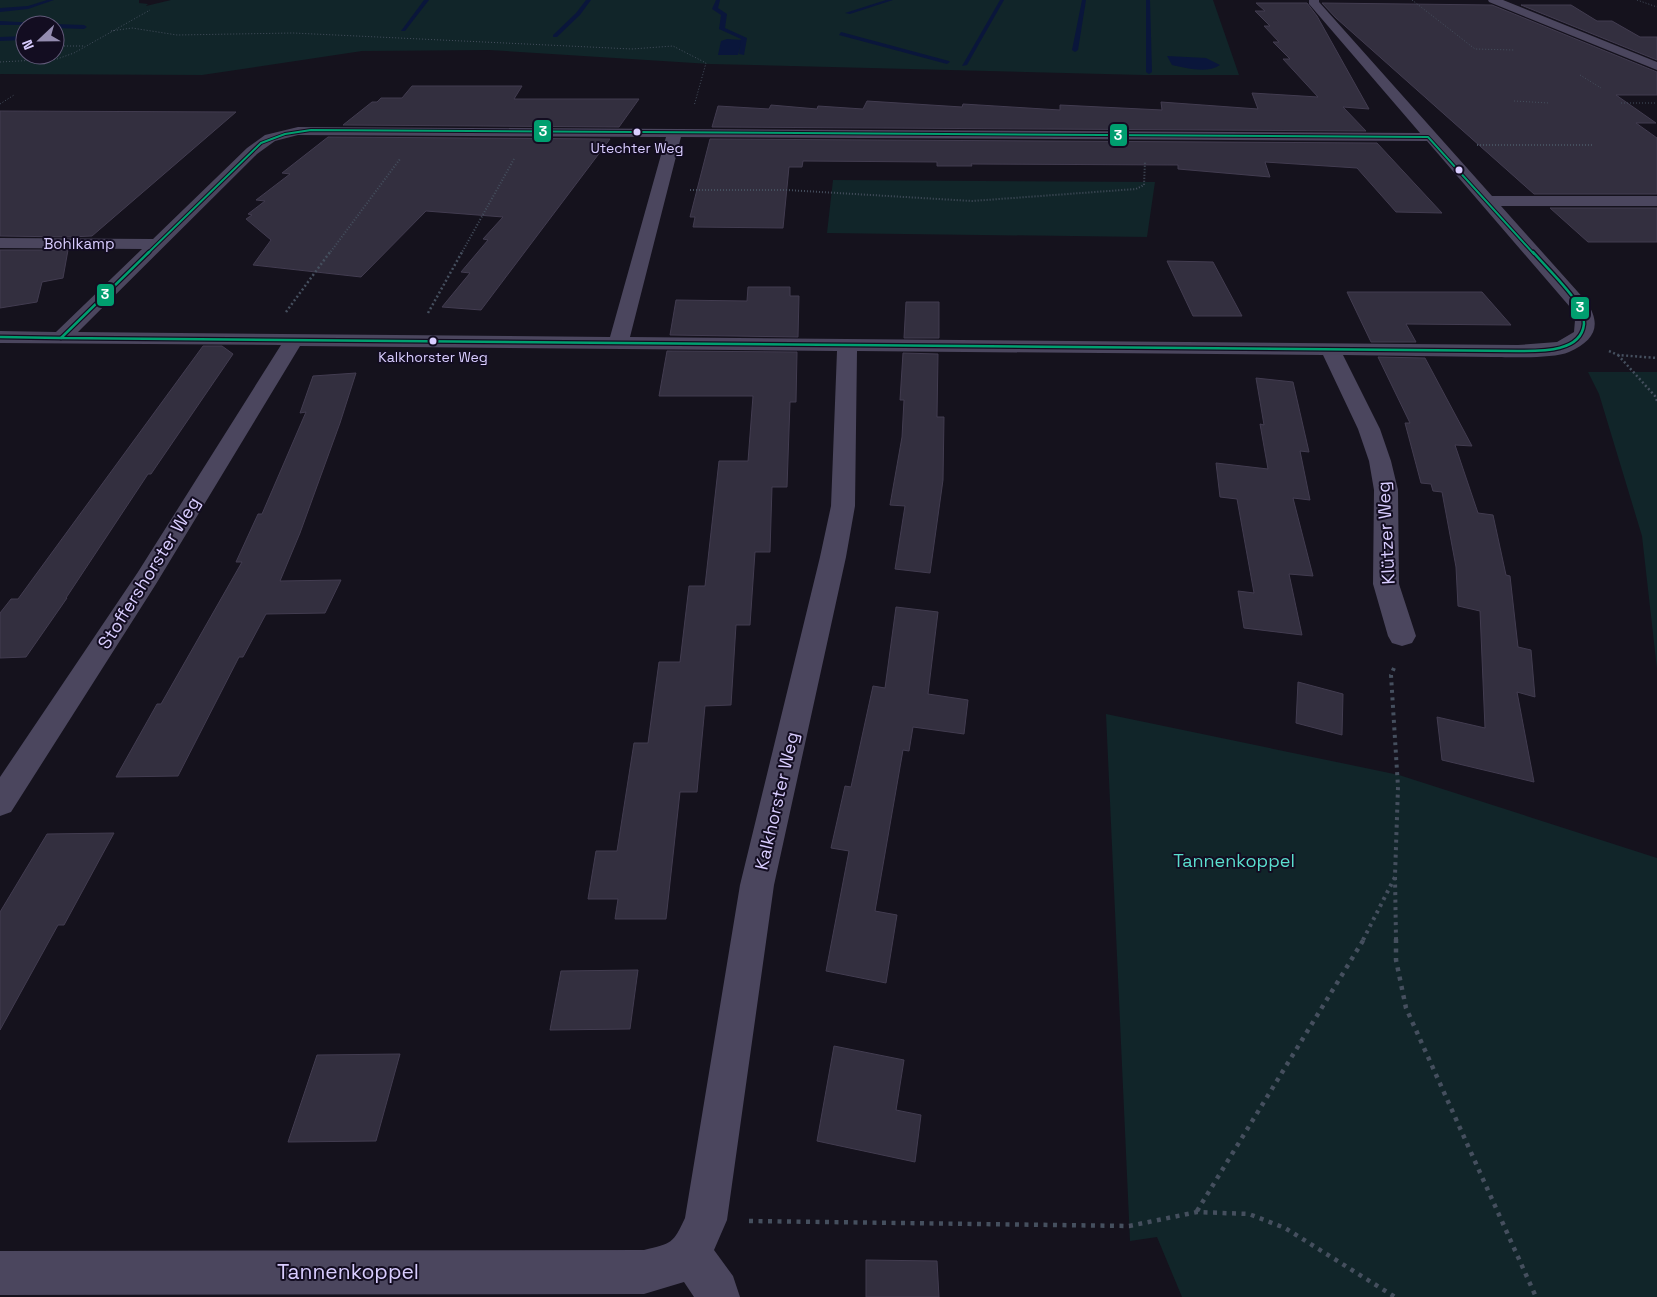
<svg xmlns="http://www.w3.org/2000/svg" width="1657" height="1297" font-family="'Space Grotesk',sans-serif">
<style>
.green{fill:#112529;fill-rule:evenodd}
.water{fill:#0a163b}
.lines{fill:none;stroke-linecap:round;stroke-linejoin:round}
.stream{fill:#0a163b;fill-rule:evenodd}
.building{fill:#332f3f;stroke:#423c50}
.path-far4{stroke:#454f5e;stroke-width:1;stroke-dasharray:1 2;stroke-linecap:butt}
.path-far3{stroke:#454f5e;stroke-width:2;stroke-dasharray:1 2;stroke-linecap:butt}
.path-far2{stroke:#454f5e;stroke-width:2.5;stroke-dasharray:2 2.5;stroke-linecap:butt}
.path-far1{stroke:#454f5e;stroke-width:4;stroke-dasharray:3 4.5;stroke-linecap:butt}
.path{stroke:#454f5e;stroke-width:4.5;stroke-dasharray:4 5.5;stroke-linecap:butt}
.minor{fill:#4b465e;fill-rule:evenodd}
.bus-1-far1-casing{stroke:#130d21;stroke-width:4}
.bus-1-casing{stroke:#130d21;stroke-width:5}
.bus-1-far1{stroke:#009f6f;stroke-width:2}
.bus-1{stroke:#009f6f;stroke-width:2.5}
.bus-dot{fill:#d9cdff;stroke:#130d21;stroke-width:2}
.labels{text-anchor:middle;stroke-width:4;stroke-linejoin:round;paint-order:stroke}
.far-bus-label{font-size:14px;fill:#d9cdff;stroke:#130d21}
.far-street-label{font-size:15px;fill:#d9cdff;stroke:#130d21}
.street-label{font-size:18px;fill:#d9cdff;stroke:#130d21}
.park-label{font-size:18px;fill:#5adece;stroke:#130d21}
.near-street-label{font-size:21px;fill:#d9cdff;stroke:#130d21}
.line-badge{stroke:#130d21;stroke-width:2}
.badge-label{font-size:14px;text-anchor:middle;font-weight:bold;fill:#fff}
</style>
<rect width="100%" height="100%" fill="#15121d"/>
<!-- green -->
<g class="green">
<path d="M0,0H139V3L148,4L146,6L171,0H1213L1239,75H1143L710,64L489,50L362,51L202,75L0,74ZM25,25H55V55H25Z"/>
<polygon points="833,180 1155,182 1147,237 827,233"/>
<polygon points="1588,372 1657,372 1657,669 1642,536 1599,394"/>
<polygon points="1106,714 1399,775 1657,858 1657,1297 1182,1297 1157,1237 1130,1241"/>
</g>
<!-- water -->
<g class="water">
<polygon points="727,39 742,40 738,55 718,55 721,41"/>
<path d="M1167,56L1206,58L1220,65C1207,74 1186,68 1172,65Z"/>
</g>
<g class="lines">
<!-- stream -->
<g class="stream">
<polygon points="47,0 54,0 28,9 0,12 0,8 28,6"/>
<polygon points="424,0 429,0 405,31 401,31"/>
<polygon points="586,0 591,0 580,15 557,37 553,37 553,35 576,13"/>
<polygon points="716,0 720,0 718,8 727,14 725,28 747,38 744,55 739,54 741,39 719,29 721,15 712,9"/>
<polygon points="886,0 893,0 850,14 845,13"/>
<polygon points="1000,0 1004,0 967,65 962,66"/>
<polygon points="1082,0 1086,0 1078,50 1075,52 1072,50"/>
<polygon points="1146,0 1150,0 1152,72 1149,74 1146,72"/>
<polygon points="0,21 38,23 41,25 0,25"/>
<polygon points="55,24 84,25 87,27 84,29 55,28 55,25 53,25"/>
<polygon points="841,32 949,61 950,62 947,64 839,35"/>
<polygon points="25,36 25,40 0,41 0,37"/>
</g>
</g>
<!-- building -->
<g class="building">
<polygon points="1256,3 1307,3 1317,16 1369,109 1343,107 1366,131 712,127 718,106 769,109 771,105 817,109 818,106 863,109 867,101 962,107 963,104 1060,110 1060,105 1162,110 1161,102 1258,109 1252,93 1318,97 1283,59 1290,59 1273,42 1279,42 1264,26 1270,26 1255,11 1265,11"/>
<polygon points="1322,3 1492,5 1657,72 1657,95 1616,95 1656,123 1636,123 1657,138 1657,194 1534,194 1336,18"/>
<polygon points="1521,5 1571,5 1597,21 1612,21 1640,37 1657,37 1657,60"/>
<polygon points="412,86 522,86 514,99 639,99 619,127 343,125 372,102 377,102 381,98 402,98"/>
<polygon points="0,111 236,112 92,236 70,237 0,236"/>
<polygon points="328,137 610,139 481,310 442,307 470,273 461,272 488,240 483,239 503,217 426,211 361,277 253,265 271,240 246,219 252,215 248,214 265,201 256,200 290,174 282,173"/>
<polygon points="710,139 1377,143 1442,213 1396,212 1357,168 1265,162 1270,177 1178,169 1178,165 971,164 972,166 937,166 937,162 803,161 802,167 789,167 783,228 693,227 695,217 690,217"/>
<polygon points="1550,208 1657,208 1657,242 1588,242"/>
<polygon points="0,250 68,250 63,278 42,282 37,302 0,308"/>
<polygon points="1167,261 1213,262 1242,316 1193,316"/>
<polygon points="748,287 790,287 790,296 799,296 798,337 670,335 676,300 747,301"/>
<polygon points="1347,292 1482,292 1511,325 1406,324 1416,342 1371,342"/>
<polygon points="906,302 939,302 939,338 904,338"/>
<polygon points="203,346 222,346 233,354 151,474 148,474 66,598 67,598 26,657 0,658 0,613 11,599 18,599"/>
<polygon points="667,351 797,352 796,402 790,402 787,487 772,487 770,552 755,552 750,625 736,625 731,705 705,706 697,792 680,792 666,919 615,919 618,899 588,899 596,851 617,851 634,743 648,743 659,662 680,662 689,586 705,586 719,461 748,461 753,396 659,396"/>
<polygon points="903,353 938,354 937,417 944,417 943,480 930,573 895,569 905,506 890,505 902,437 904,400 900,400"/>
<polygon points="1378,357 1425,358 1472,446 1455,445 1478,513 1493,515 1506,575 1510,576 1518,647 1531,650 1535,697 1517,692 1534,782 1442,760 1437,717 1485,728 1480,611 1458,606 1456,567 1442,492 1433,491 1431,484 1421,483 1405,423 1410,423"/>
<polygon points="356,373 340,423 300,533 280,581 341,580 325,613 266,614 243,657 239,657 178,776 116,777 157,704 161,704 242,562 236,562 258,514 262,514 306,412 300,413 313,376"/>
<polygon points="1256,378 1293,382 1309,452 1300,451 1310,500 1293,498 1313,576 1289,574 1302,635 1244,628 1238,591 1254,593 1237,499 1220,497 1216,463 1268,469 1260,424 1264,425"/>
<polygon points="896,607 938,612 928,694 968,700 964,734 913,727 909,751 903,750 875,911 897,915 886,983 826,971 849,851 831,848 845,786 851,787 873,686 885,688"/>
<polygon points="1298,682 1343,694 1342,735 1296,723"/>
<polygon points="114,833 64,925 58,925 0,1030 0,912 47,834"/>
<polygon points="638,970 630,1029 550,1030 561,971"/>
<polygon points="834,1046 904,1060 896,1110 921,1115 915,1162 817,1141"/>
<polygon points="400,1054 376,1141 288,1142 317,1055"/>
<polygon points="866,1260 937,1261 939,1297 866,1297"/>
</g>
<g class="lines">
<!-- path-far4 -->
<g class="path-far4">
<polyline points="1412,0 1475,49 1514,50"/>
<polyline points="1637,0 1657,7"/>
<polyline points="111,31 132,28 177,35 293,33 632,49 673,46 706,63 694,106"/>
<polyline points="55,46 85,46"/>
<polyline points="0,62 57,59 74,53 150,10"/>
<polyline points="1580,75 1601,88"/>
<polyline points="1514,101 1549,103"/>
<polyline points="1621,103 1657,103"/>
<polyline points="0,104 14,95"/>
</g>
<!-- path-far3 -->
<g class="path-far3">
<polyline points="1477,145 1593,145"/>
<polyline points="690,190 787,190 972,201 1136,189 1144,185 1145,161"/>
<polyline points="329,254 400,159"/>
<polyline points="461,254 514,159"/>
</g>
<!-- path-far2 -->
<g class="path-far2">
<polyline points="286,312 330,252"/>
<polyline points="428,313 462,252"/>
<polyline points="1609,351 1618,355 1657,358"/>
<polyline points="1618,355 1655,396 1657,401"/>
</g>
<!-- path-far1 -->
<g class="path-far1">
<polyline points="1394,668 1391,675 1398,787 1395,876 1396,940"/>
<polyline points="1363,940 1395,877"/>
</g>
<!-- path -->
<g class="path">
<polyline points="1396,939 1396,960 1406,1008 1536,1297"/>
<polyline points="1197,1211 1364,939"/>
<polyline points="749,1221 1129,1226 1197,1212 1249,1214 1285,1228 1395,1297"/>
</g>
<!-- minor -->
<g class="minor">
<path d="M1309,0H1319V2L1492,196H1657V206H1501L1586,301C1603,326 1594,341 1569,352C1553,359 1511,357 1493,357C1443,356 1393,356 1343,355L1380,429L1391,461L1398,490L1399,584L1416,636L1412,643L1402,646L1392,643L1388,636L1373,584L1374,490L1369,461L1358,429L1323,355L857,351L855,506L846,557L774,885L727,1220L714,1250L733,1276L740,1297H694L684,1282L644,1294L0,1295V1251L644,1250C672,1243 673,1244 685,1218L740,885L820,557L831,506L837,351L300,346L156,584L11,812L0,816V777L138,572L281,345L0,343V331L56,332L142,249L0,248V238L153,239L247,148L265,135L298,127L1420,133L1309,4ZM298,135L666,137L610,337L78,332L257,154L275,141ZM681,137L1427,141L1570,307L1575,320L1574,332L1557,342L1518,345L630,337Z"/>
<polygon points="1488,0 1503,0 1657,62 1657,70 1489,2"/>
</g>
<defs>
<polyline id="bus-1-far1" points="147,254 261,143 285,134 311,130 1428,137 1534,254"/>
<g id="bus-1">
<path d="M149,252L61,338L1518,351C1539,351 1581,353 1584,324C1584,318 1583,311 1579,306C1569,289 1547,268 1533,252"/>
<polyline points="0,337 61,338"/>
</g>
</defs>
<!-- bus-1-far1 casing -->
<use href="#bus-1-far1" class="bus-1-far1-casing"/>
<!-- bus-1 casing -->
<use href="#bus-1" class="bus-1-casing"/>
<!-- bus-1-far1 -->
<use href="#bus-1-far1" class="bus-1-far1"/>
<!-- bus-1 -->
<use href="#bus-1" class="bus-1"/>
</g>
<!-- markers -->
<g class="bus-dot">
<circle cx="637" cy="132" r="4.5"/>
<circle cx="1459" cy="170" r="4.5"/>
<circle cx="433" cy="341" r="4.5"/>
</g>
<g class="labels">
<!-- far-bus labels -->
<g class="far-bus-label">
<text x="637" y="153">Utechter Weg</text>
<text x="433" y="362">Kalkhorster Weg</text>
</g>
<!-- far-street labels -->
<g class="far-street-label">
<text x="79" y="249">Bohlkamp</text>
</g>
<!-- street labels -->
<g class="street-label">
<text transform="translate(1386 533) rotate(-93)" y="6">Klützer Weg</text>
<text transform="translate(149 573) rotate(-58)" y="6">Stoffershorster Weg</text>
<text transform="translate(777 801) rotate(-77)" y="6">Kalkhorster Weg</text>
</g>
<!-- park labels -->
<g class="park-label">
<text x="1234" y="867">Tannenkoppel</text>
</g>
<!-- near-street labels -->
<g class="near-street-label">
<text x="348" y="1279">Tannenkoppel</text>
</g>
</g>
<g class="line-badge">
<rect x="533" y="119" width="19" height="24" rx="5" fill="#009f6f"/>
<rect x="1109" y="123" width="19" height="24" rx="5" fill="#009f6f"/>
<rect x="96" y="283" width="19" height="24" rx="5" fill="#009f6f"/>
<rect x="1570" y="296" width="20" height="24" rx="5" fill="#009f6f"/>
</g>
<g class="badge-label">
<text x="543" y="136">3</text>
<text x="1118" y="140">3</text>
<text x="105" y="299">3</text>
<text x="1580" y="312">3</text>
</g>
<!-- north arrow -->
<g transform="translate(40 40) rotate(248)"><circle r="24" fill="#130d21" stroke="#625a7a"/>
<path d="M0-4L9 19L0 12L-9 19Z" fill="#948cb0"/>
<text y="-8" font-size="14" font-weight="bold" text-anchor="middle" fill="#d9cdff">N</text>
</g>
</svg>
